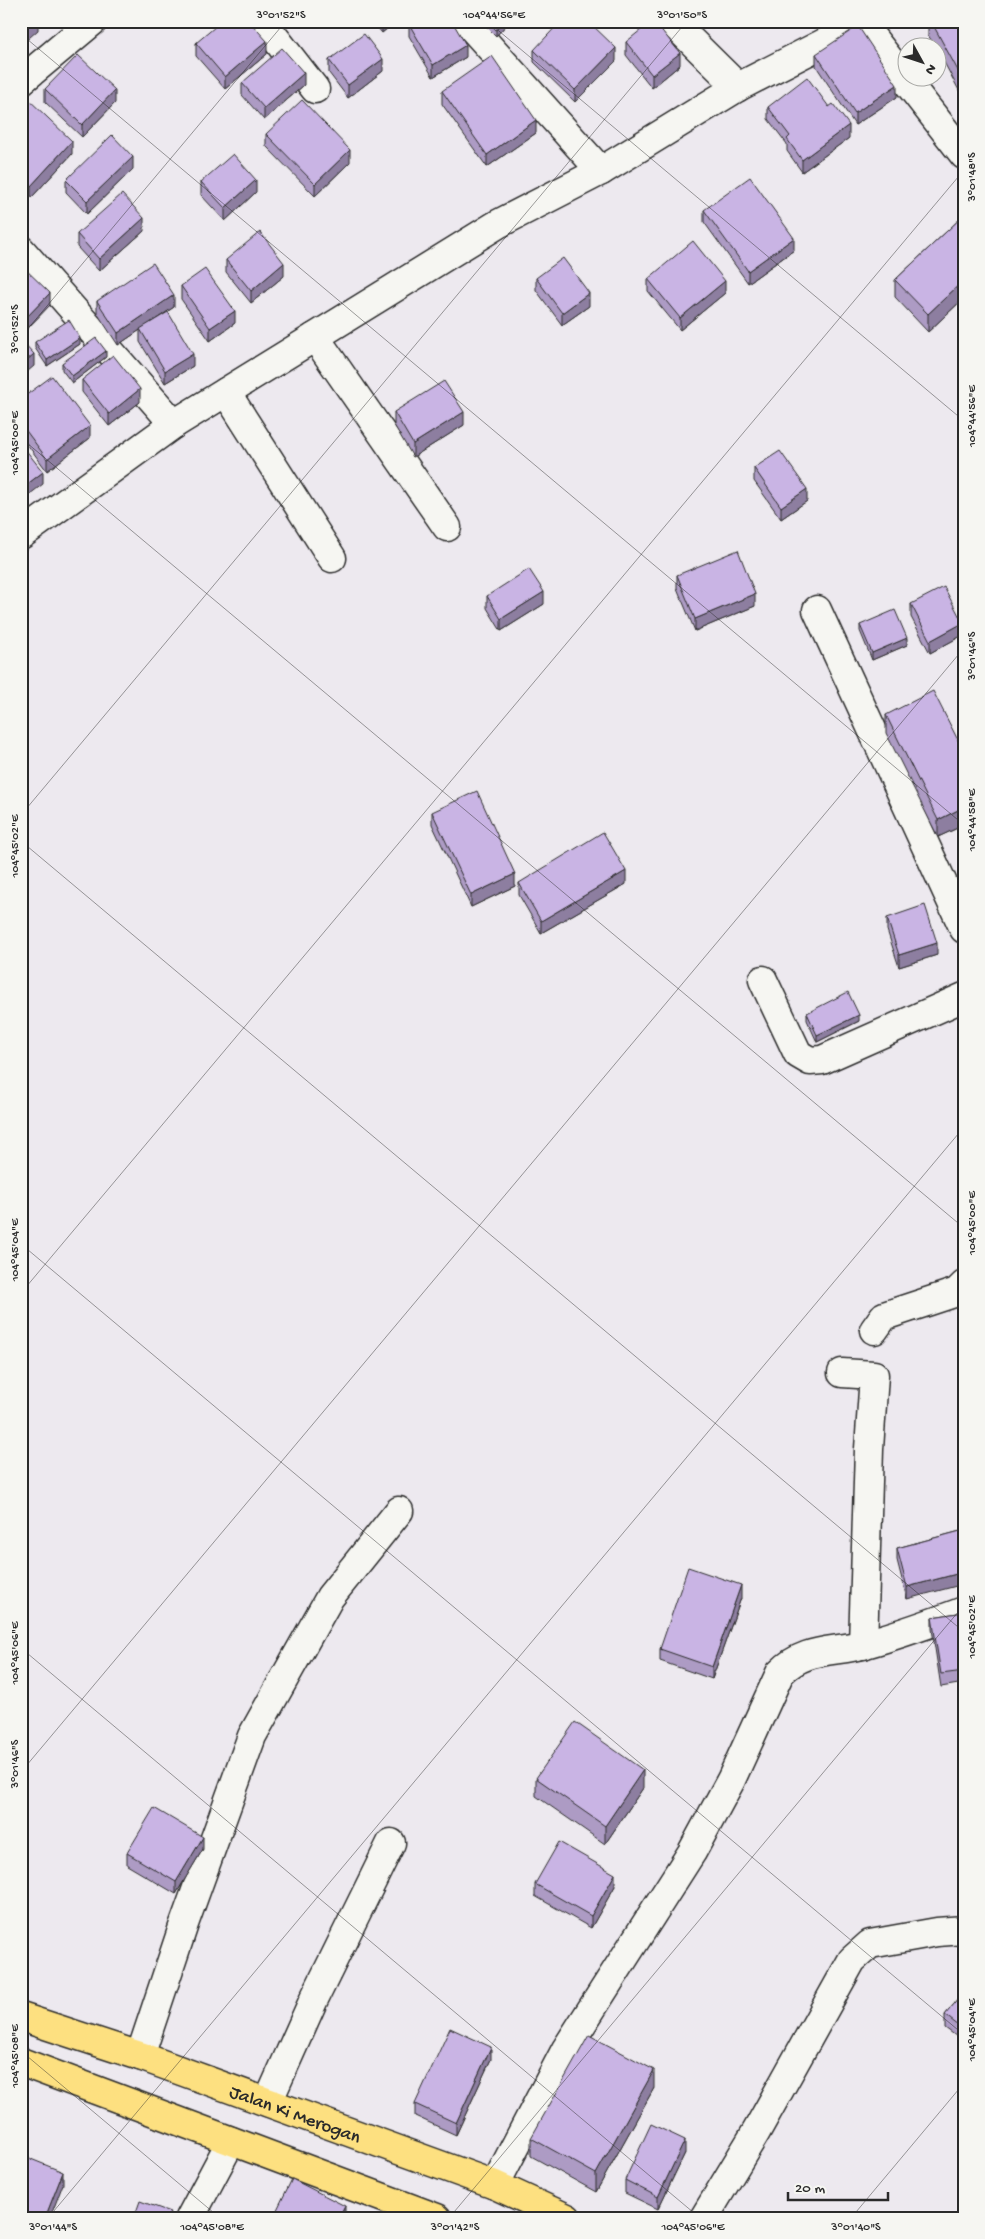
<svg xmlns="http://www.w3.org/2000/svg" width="985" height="2239" font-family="'Gochi Hand',sans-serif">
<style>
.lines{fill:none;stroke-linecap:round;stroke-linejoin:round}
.street-casing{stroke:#2b2b2b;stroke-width:31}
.highway-casing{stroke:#2b2b2b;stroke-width:31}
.street{stroke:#f6f6f2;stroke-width:28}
.highway{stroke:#fde080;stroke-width:28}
.wall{fill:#ad9bc4;stroke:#2b2b2b}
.shaded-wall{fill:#8d7ea0;stroke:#2b2b2b}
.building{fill:#c9b4e4;stroke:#2b2b2b}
.ticks{fill:none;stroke:#2b2b2b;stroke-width:1;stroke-opacity:0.45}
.labels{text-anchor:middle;stroke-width:4.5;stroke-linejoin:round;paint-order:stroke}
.street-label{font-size:19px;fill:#2b2b2b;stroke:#f6f6f2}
.neatline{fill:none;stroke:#2b2b2b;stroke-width:2}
.ticks-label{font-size:12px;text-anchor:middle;fill:#2b2b2b}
</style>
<rect width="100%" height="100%" fill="#ede9ef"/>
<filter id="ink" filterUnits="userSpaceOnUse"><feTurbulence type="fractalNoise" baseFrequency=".02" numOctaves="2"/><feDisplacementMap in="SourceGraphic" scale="10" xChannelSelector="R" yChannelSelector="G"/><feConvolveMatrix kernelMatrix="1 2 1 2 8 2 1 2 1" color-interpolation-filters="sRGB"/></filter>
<g filter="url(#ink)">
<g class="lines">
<defs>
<g id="street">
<polyline points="262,21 315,89"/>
<polyline points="466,21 601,171"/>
<polyline points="671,21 738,87"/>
<polyline points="861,23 964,155"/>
<polyline points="21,81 93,21"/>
<polyline points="21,250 174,424"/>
<polyline points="315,337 447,527"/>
<polyline points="226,392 332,558"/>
<polyline points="21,535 174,424 498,224 601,171 738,87 867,21"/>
<polyline points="817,610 964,929"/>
<polyline points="763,980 798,1054 810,1061 822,1060 964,997"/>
<polyline points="874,1330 884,1316 957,1292 964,1285"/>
<polyline points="842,1373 874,1375 869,1449 863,1645"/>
<polyline points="140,2056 184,1924 252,1736 330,1597 399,1511"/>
<polyline points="268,2102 314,1999 391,1843"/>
<path d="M495,2185L566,2049L692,1852L731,1780L780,1673C805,1647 833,1653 865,1644C899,1635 931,1623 964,1611"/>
<polyline points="190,2218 231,2141"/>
<polyline points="704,2218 756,2132 852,1960 870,1944 937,1932 964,1930"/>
</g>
<g id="highway">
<path id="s1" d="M21,2017L140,2056L495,2185L567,2218"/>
<polyline points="21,2062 437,2218"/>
</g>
</defs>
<!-- street casing -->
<use href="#street" class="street-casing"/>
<!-- highway casing -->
<use href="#highway" class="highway-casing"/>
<!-- street -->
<use href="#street" class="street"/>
<!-- highway -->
<use href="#highway" class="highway"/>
</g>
<!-- wall -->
<g class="wall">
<polygon points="372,21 396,21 382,33"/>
<polygon points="481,21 510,21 496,36"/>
<polygon points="928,21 964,21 964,95 962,96 938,51 938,48 936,48 928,35"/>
<polygon points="409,24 466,57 433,77 409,36"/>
<polygon points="626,42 680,65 652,88 626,55"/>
<polygon points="196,43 267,54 225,89 196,56"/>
<polygon points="534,50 616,61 575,102 534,62"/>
<polygon points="816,54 897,97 855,125 816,66"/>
<polygon points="329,60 383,71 348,98 329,73"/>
<polygon points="242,83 304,85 264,120 242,95"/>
<polygon points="45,89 115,103 82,137 45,102"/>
<polygon points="442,91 536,133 487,167 442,104"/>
<polygon points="21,100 72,154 31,198 21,189"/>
<polygon points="768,107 849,138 802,172 787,151 787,144 768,119"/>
<polygon points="266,134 350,162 315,196 266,146"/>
<polygon points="133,169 87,214 66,192 66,180"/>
<polygon points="201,182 256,192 225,221 201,195"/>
<polygon points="704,210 794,250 748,283 704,222"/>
<polygon points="964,215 964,298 928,332 895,297 895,280"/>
<polygon points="144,231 99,271 77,247 77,234"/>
<polygon points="226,260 284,276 251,303 226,272"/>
<polygon points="21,265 50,305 23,333 21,331"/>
<polygon points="536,278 589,306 562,325 536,290"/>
<polygon points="648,279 725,293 680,330 648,291"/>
<polygon points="181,286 235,323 210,341 181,299"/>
<polygon points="97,301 174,307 150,323 193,366 165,383 140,342 140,330 118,345 97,313"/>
<polygon points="35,342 80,344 47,366 35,348"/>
<polygon points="106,357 72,383 62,370 62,363"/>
<polygon points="82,380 140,402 109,426 82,392"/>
<polygon points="21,399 90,438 47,471 21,436"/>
<polygon points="394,412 464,425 413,457 394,425"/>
<polygon points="754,468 807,501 781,519 754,481"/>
<polygon points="677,575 755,606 695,631 677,588"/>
<polygon points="487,596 544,604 501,631 487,608"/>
<polygon points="911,604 963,635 930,653 911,617"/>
<polygon points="860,625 907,645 872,660 860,631"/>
<polygon points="886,715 964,752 964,825 938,837 886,733"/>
<polygon points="432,812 515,886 471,907 432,824"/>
<polygon points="519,883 626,884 541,933 519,895"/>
<polygon points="887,918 937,955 899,967 887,930"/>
<polygon points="807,1013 859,1021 817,1042 807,1020"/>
<polygon points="964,1530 907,1599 897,1560 897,1548"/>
<polygon points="741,1598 712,1679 660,1661 660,1649"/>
<polygon points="964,1612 964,1683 941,1687 932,1629 932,1617"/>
<polygon points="536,1778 643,1788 605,1844 536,1796"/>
<polygon points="964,1811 964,1827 962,1825 962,1813"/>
<polygon points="203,1849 176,1894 127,1865 127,1853"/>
<polygon points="535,1884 615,1886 591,1928 535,1896"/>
<polygon points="964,1992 964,2042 945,2028 945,2015"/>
<polygon points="491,2059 456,2135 415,2116 415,2104"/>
<polygon points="654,2088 596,2192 531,2156 531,2138"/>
<polygon points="685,2153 658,2209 625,2193 625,2180"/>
</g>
<!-- shaded-wall -->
<g class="shaded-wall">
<polygon points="34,21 38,21 38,30 21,45 21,33"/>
<polygon points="382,21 396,21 382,33"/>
<polygon points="504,21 510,21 496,36 496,30"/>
<polygon points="267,41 267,54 225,89 225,77"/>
<polygon points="466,45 466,57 433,77 433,65"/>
<polygon points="616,48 616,61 575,102 575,90"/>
<polygon points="680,53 680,65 652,88 652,75"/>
<polygon points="383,59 383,71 348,98 348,85"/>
<polygon points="304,73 304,85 264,120 264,108"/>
<polygon points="964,77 964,95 962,96 962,78"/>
<polygon points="897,85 897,97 855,125 855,113"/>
<polygon points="115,90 115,103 82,137 82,125"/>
<polygon points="536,120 536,133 487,167 487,155"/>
<polygon points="849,125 849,138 802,172 802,160"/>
<polygon points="72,141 72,154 31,198 31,186"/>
<polygon points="350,150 350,162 315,196 315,184"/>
<polygon points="133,157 133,169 87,214 87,201"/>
<polygon points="256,180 256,192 225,221 225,208"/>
<polygon points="144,218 144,231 99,271 99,259"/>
<polygon points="794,238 794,250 748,283 748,271"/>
<polygon points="284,263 284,276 251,303 251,291"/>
<polygon points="964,280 964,298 928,332 928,314"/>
<polygon points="725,281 725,293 680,330 680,318"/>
<polygon points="50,293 50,305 23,333 23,321"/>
<polygon points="589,293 589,306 562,325 562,313"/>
<polygon points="174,295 174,307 118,345 118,333"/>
<polygon points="235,311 235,323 210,341 210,328"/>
<polygon points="80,338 80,344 47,366 47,360"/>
<polygon points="106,351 106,357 72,383 72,376"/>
<polygon points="34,354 34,366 21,377 21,365"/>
<polygon points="193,354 193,366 165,383 165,371"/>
<polygon points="140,389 140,402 109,426 109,414"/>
<polygon points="464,412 464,425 413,457 413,444"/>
<polygon points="90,426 90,438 47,471 47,459"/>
<polygon points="43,472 43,484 21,501 21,489"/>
<polygon points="807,489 807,501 781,519 781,507"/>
<polygon points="544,592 544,604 501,631 501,619"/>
<polygon points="755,594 755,606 695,631 695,619"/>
<polygon points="963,623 963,635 930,653 930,641"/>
<polygon points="907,638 907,645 872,660 872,653"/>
<polygon points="964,807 964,825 938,837 938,820"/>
<polygon points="626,871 626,884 541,933 541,921"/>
<polygon points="515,874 515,886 471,907 471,895"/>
<polygon points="937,943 937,955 899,967 899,955"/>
<polygon points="859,1015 859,1021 817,1042 817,1035"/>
<polygon points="964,1572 964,1584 907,1599 907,1587"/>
<polygon points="741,1585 741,1598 712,1679 712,1667"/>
<polygon points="24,1667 24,1679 21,1686 21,1673"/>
<polygon points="643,1770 643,1788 605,1844 605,1826"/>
<polygon points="203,1837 203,1849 176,1894 176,1882"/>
<polygon points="615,1874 615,1886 591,1928 591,1916"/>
<polygon points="491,2047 491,2059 456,2135 456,2123"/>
<polygon points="654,2070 654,2088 596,2192 596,2174"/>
<polygon points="685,2140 685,2153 658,2209 658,2197"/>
<polygon points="63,2172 63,2184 50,2218 45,2218"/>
<polygon points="345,2206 345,2218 339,2218"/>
</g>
<!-- building -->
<g class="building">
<polygon points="21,21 34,21 21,33"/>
<polygon points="222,21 249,21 267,41 225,77 196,43"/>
<polygon points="413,21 452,21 466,45 433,65 409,24"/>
<polygon points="488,21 504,21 496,30"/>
<polygon points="561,21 588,21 616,48 575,90 534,50"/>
<polygon points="652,21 654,21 680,53 652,75 626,42"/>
<polygon points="931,21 964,21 964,77 962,78"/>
<polygon points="858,26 897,85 855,113 816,54"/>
<polygon points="364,34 383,59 348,85 329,60"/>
<polygon points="282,48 304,73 264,108 242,83"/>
<polygon points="78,55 115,90 82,125 45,89"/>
<polygon points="492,56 536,120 487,155 442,91"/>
<polygon points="807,77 829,107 833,104 849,125 802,160 787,139 790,136 768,107"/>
<polygon points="25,96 72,141 31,186 21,177 21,100"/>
<polygon points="302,100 350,150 315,184 266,134"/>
<polygon points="112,135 133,157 87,201 66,180"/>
<polygon points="233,154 256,180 225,208 201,182"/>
<polygon points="750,177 794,238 748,271 704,210"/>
<polygon points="122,194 144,218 99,259 77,234"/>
<polygon points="964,215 964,280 928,314 895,280"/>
<polygon points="260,232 284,263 251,291 226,260"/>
<polygon points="693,241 725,281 680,318 648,279"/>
<polygon points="563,258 589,293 562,313 536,278"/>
<polygon points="153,263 174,295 118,333 97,301"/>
<polygon points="21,265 50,293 23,321 21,319"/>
<polygon points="205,269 235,311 210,328 181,286"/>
<polygon points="168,312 193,354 165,371 140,329"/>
<polygon points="69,320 80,338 47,360 35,342"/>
<polygon points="96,338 106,351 72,376 62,363"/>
<polygon points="21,340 34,354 21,365"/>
<polygon points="113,355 140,389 109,414 82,380"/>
<polygon points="52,376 90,426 47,459 21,424 21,399"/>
<polygon points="444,381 464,412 413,444 394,412"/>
<polygon points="21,444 43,472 21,489"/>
<polygon points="780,451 807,489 781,507 754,468"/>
<polygon points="738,550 755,594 695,619 677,575"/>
<polygon points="529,569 544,592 501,619 487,596"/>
<polygon points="944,587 963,623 930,641 911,604"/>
<polygon points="895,610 907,638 872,653 860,625"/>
<polygon points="933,691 964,752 964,807 938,820 886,715"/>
<polygon points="477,791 515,874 471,895 432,812"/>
<polygon points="603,832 626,871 541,921 519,883"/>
<polygon points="925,905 937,943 899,955 887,918"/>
<polygon points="848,992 859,1015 817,1035 807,1013"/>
<polygon points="964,1530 964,1572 907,1587 897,1548"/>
<polygon points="688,1567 741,1585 712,1667 660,1649"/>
<polygon points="964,1612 964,1671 941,1674 932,1617"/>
<polygon points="21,1665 24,1667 21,1673"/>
<polygon points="575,1722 643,1770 605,1826 536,1778"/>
<polygon points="154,1808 203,1837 176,1882 127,1853"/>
<polygon points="559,1842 615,1874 591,1916 535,1884"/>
<polygon points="964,1992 964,2030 945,2015"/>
<polygon points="450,2028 491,2047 456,2123 415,2104"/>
<polygon points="589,2035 654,2070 596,2174 531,2138"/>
<polygon points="651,2124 685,2140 658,2197 625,2180"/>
<polygon points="21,2155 63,2172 45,2218 21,2218"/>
<polygon points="292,2179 345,2206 339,2218 273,2218"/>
<polygon points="140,2201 170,2212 168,2218 134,2218"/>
</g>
</g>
<!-- ticks -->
<path class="ticks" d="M487,21L964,421M21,34L964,825M21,337L286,21M21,438L964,1228M21,815L687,21M21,841L964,1632M21,1244L964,2035M21,1293L964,170M21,1648L700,2218M21,1772L964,648M21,2051L220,2218M48,2218L964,1127M449,2218L964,1605M851,2218L964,2083"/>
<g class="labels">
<!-- street labels -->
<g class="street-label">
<text dy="7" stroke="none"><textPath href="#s1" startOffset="291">Jalan Ki Merogan</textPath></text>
</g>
</g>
<!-- margin -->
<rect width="985" height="2239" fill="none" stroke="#f6f6f2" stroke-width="55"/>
<!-- north arrow -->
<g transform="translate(922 62) rotate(130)"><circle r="24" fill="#f6f6f2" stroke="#a5a5a2"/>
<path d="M0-4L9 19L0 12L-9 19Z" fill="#2b2b2b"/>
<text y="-8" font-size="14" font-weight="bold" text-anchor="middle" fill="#2b2b2b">N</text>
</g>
<!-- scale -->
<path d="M788 2192v8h100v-8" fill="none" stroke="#2b2b2b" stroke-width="2.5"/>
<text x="795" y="2192" font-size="15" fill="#2b2b2b" stroke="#f6f6f2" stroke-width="4" paint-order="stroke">20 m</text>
<rect x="28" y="28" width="930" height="2184" class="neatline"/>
<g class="ticks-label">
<text x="281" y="18">3°01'52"S</text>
<text x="494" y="18">104°44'56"E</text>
<text x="682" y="18">3°01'50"S</text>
<text transform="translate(971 177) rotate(-90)" y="4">3°01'48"S</text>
<text transform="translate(14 329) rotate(-90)" y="4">3°01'52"S</text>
<text transform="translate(971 416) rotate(-90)" y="4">104°44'56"E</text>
<text transform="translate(14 443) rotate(-90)" y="4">104°45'00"E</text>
<text transform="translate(971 656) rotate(-90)" y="4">3°01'46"S</text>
<text transform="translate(971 820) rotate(-90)" y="4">104°44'58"E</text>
<text transform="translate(14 846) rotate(-90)" y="4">104°45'02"E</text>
<text transform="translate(971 1223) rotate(-90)" y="4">104°45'00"E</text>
<text transform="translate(14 1250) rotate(-90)" y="4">104°45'04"E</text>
<text transform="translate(971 1627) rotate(-90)" y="4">104°45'02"E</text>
<text transform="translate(14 1653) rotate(-90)" y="4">104°45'06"E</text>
<text transform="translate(14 1764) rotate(-90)" y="4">3°01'46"S</text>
<text transform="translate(971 2030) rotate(-90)" y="4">104°45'04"E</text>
<text transform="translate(14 2056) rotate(-90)" y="4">104°45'08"E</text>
<text x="53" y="2230">3°01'44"S</text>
<text x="212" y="2230">104°45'08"E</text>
<text x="455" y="2230">3°01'42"S</text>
<text x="693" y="2230">104°45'06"E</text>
<text x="856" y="2230">3°01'40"S</text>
</g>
</svg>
